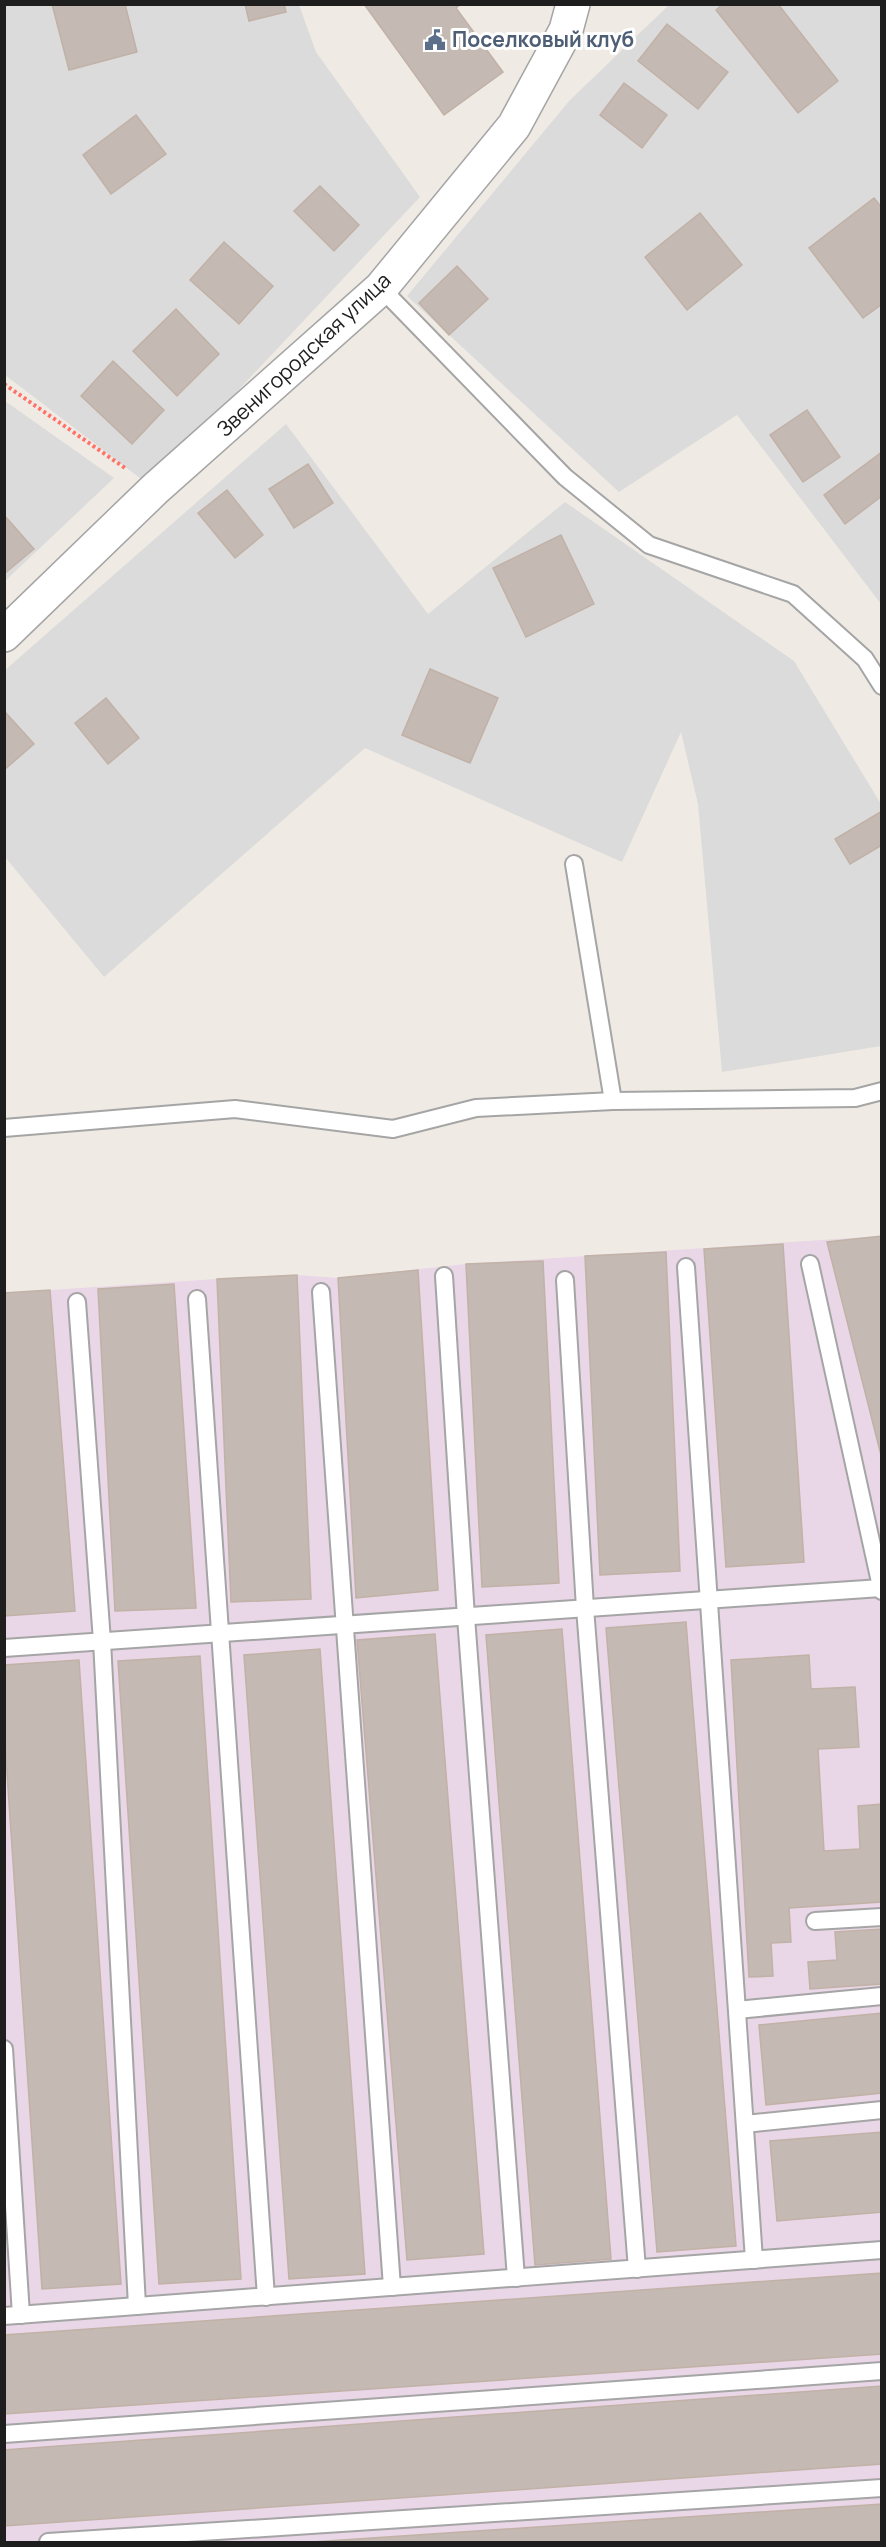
<svg xmlns="http://www.w3.org/2000/svg" width="886" height="2547" font-family="Manrope,sans-serif">
<style>
.residential{fill:#dcdbdb}
.industrial{fill:#e9d6e6}
.building{fill:#c4bab3;stroke:#c1b1a6;stroke-width:1.5}
.lines{fill:none;stroke-linecap:round;stroke-linejoin:round}
.service-casing{stroke:#a5a5a5;stroke-width:20}
.minor-casing{stroke:#a5a5a5;stroke-width:36}
.path{stroke:#fe7267;stroke-width:4;stroke-dasharray:3 3;stroke-linecap:butt}
.service{stroke:#fff;stroke-width:16}
.minor{stroke:#fff;stroke-width:33}
.labels{text-anchor:middle;stroke-width:6;stroke-linejoin:round;paint-order:stroke}
.service-label{font-size:21px;font-weight:bold;fill:#4e5e75;stroke:#fff;text-anchor:start}
.street-label{font-size:21px;fill:#1e1e1e;stroke:#fff}
</style>
<rect width="100%" height="100%" fill="#efebe4"/>
<!-- residential -->
<g class="residential">
<polygon points="4,5 299,5 316,52 420,197 149,485 5,375"/>
<polygon points="669,5 881,5 881,604 737,415 619,492 407,296 570,100"/>
<polygon points="5,401 114,478 5,581"/>
<polygon points="286,424 428,614 565,502 794,661 881,804 881,1046 722,1072 698,804 681,732 622,862 365,748 104,977 5,857 4,671"/>
</g>
<!-- industrial -->
<polygon class="industrial" points="881,1236 881,2542 5,2542 5,1293 217,1279 297,1275 338,1278 466,1264"/>
<!-- building -->
<g class="building">
<polygon points="52,4 125,4 137,52 69,70"/>
<polygon points="245,4 284,4 286,12 249,21"/>
<polygon points="364,4 461,4 456,8 503,72 444,115"/>
<polygon points="723,4 778,4 838,81 798,113 716,10"/>
<polygon points="667,24 728,72 698,109 638,61"/>
<polygon points="624,83 667,115 642,148 600,115"/>
<polygon points="136,115 166,154 111,194 83,155"/>
<polygon points="320,186 359,225 334,251 294,211"/>
<polygon points="874,198 882,208 882,304 863,318 809,248"/>
<polygon points="700,213 742,265 687,310 645,257"/>
<polygon points="224,242 273,286 239,324 190,280"/>
<polygon points="457,266 488,299 449,335 419,303"/>
<polygon points="176,309 219,354 177,396 133,351"/>
<polygon points="113,361 164,410 132,444 81,396"/>
<polygon points="807,410 840,457 803,482 770,435"/>
<polygon points="882,452 882,496 845,524 824,495"/>
<polygon points="308,464 333,503 294,528 269,489"/>
<polygon points="227,490 263,535 235,558 198,513"/>
<polygon points="4,515 34,549 4,574"/>
<polygon points="561,535 594,604 526,637 493,568"/>
<polygon points="430,669 498,698 470,763 402,735"/>
<polygon points="106,698 139,738 108,764 75,723"/>
<polygon points="6,713 34,744 4,770 4,714"/>
<polygon points="882,811 882,845 850,864 835,839"/>
<polygon points="882,1236 882,1459 827,1242"/>
<polygon points="783,1244 804,1562 726,1567 704,1249"/>
<polygon points="666,1252 680,1571 600,1575 585,1256"/>
<polygon points="543,1261 559,1583 482,1587 466,1264"/>
<polygon points="418,1270 438,1590 356,1598 338,1278"/>
<polygon points="297,1275 311,1599 231,1602 217,1279"/>
<polygon points="174,1284 196,1608 115,1611 98,1289"/>
<polygon points="50,1290 75,1611 4,1616 4,1293"/>
<polygon points="686,1622 736,2246 657,2252 606,1628"/>
<polygon points="562,1629 611,2259 535,2265 486,1635"/>
<polygon points="435,1634 484,2254 407,2260 357,1640"/>
<polygon points="320,1649 365,2274 289,2279 244,1655"/>
<polygon points="809,1655 811,1689 855,1687 859,1747 818,1749 824,1851 860,1849 858,1806 882,1804 882,1902 789,1908 791,1942 771,1943 773,1976 749,1977 731,1660"/>
<polygon points="200,1656 241,2279 159,2284 118,1661"/>
<polygon points="79,1660 121,2284 42,2289 4,1729 4,1665"/>
<polygon points="882,1929 882,1984 810,1989 808,1962 837,1960 835,1932"/>
<polygon points="882,2013 882,2093 766,2105 759,2025"/>
<polygon points="882,2132 882,2212 777,2221 770,2141"/>
<polygon points="882,2273 882,2354 4,2414 4,2335"/>
<polygon points="882,2386 882,2464 4,2526 4,2450"/>
<polygon points="882,2504 882,2542 312,2542"/>
</g>
<g class="lines">
<defs>
<g id="service">
<polyline points="381,288 565,477 649,545 793,594 865,659 882,686"/>
<polyline points="574,864 613,1101"/>
<polyline points="4,1128 235,1109 393,1129 476,1108 613,1101 855,1098 882,1091"/>
<polyline points="810,1264 882,1591"/>
<polyline points="686,1267 754,2260"/>
<polyline points="444,1276 466,1617 516,2278"/>
<polyline points="565,1280 585,1608 637,2269"/>
<polyline points="321,1292 392,2287"/>
<polyline points="197,1299 266,2297"/>
<polyline points="77,1302 102,1641 137,2306"/>
<polyline points="4,1648 881,1588"/>
<polyline points="815,1921 882,1917"/>
<polyline points="737,2010 882,1996"/>
<polyline points="4,2049 21,2315"/>
<polyline points="745,2124 882,2110"/>
<polyline points="4,2316 882,2250"/>
<polyline points="4,2434 882,2371"/>
<polyline points="48,2542 882,2488"/>
</g>
<polyline id="minor" points="4,635 155,489 381,288 514,126 566,30 573,4"/>
</defs>
<!-- service casing -->
<use href="#service" class="service-casing"/>
<!-- minor casing -->
<use href="#minor" class="minor-casing"/>
<!-- path -->
<polyline class="path" points="4,384 125,468"/>
<!-- service -->
<use href="#service" class="service"/>
<!-- minor -->
<use href="#minor" class="minor"/>
</g>
<!-- icons -->
<defs>
<symbol id="civic-bare" viewBox="-9 -9 18 18"><path d="M-.6-6.5H3V-4.5H.6V-3L4-1V1h2V6H-6V1h2V-1L-.6-3ZM-1.2 2.5V6h2.4V2.5Z" fill="#5c6f8a" stroke="#fff" stroke-width="2.5" paint-order="stroke"/></symbol>
</defs>
<g fill-rule="evenodd">
<use href="#civic-bare" x="420" y="25" width="30" height="30"/>
</g>
<g class="labels">
<!-- service labels -->
<g class="service-label">
<text x="452" y="47">Поселковый клуб</text>
</g>
<!-- street labels -->
<g class="street-label">
<text transform="translate(304 355) rotate(-43)" y="7">Звенигородская улица</text>
</g>
</g>
<!-- border -->
<rect width="886" height="2547" fill="none" stroke="#1e1e1e" stroke-width="12"/>
</svg>
